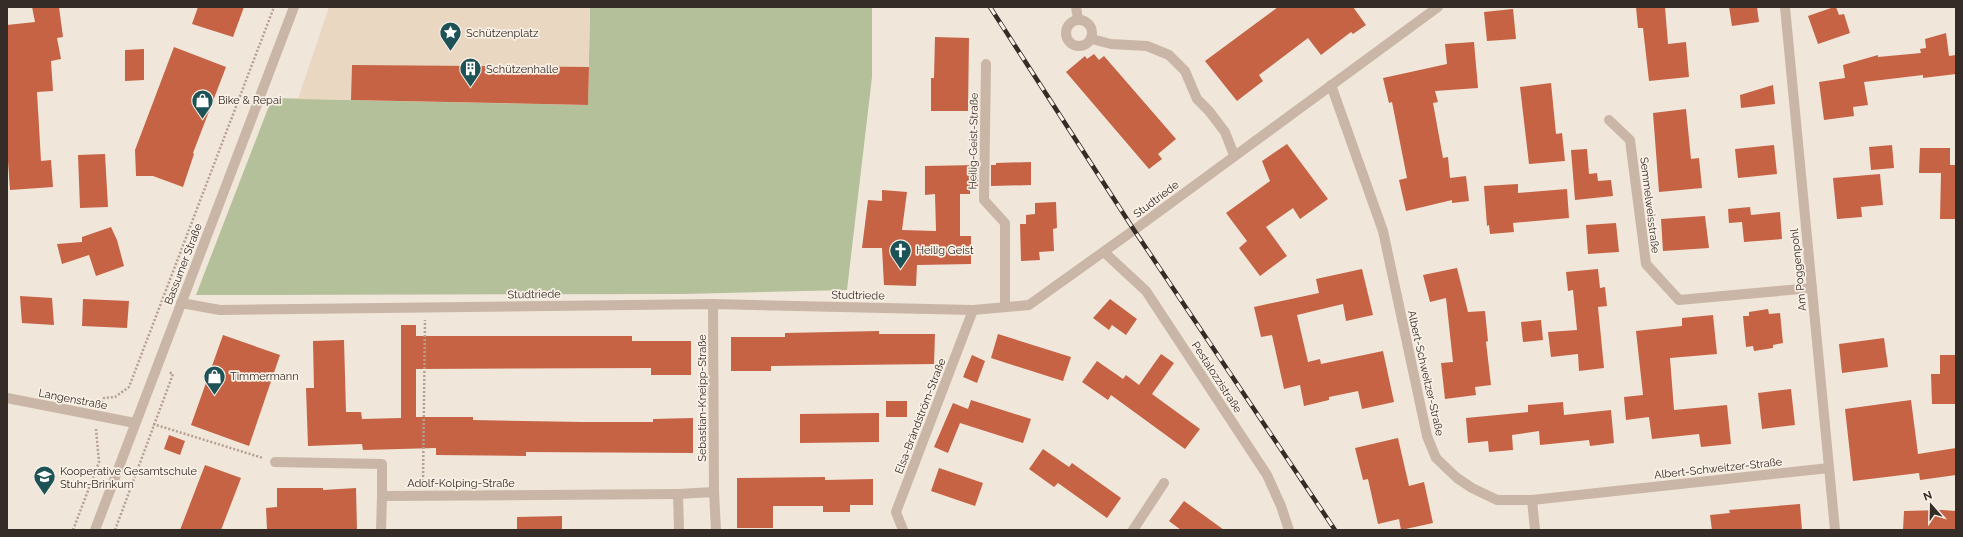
<svg xmlns="http://www.w3.org/2000/svg" width="1963" height="537" font-family="Raleway,sans-serif">
<style>
.green{fill:#b3c09a}
.plaza{fill:#e9d7c1}
.building{fill:#c56344}
.lines{fill:none;stroke-linecap:round;stroke-linejoin:round}
.path{stroke:#b5a090;stroke-width:2.5;stroke-dasharray:2 2;stroke-linecap:butt}
.minor{stroke:#c9b6a6;stroke-width:10}
.tertiary{stroke:#c9b6a6;stroke-width:10}
.rail-casing{stroke:#352b27;stroke-width:4.5}
.rail{stroke:#f9f0e6;stroke-width:3;stroke-dasharray:9;stroke-linecap:butt}
.labels{text-anchor:middle;stroke-width:3.5;stroke-linejoin:round;paint-order:stroke}
.poi-label{font-size:11px;fill:#352b27;stroke:#f9f0e6;text-anchor:start}
.street-label{font-size:11px;fill:#352b27;stroke:#f9f0e6}
</style>
<rect width="100%" height="100%" fill="#f1e6da"/>
<!-- green -->
<polygon class="green" points="590,7 872,7 872,77 847,290 684,294 196,295 272,98 588,105"/>
<!-- plaza -->
<polygon class="plaza" points="329,7 590,7 588,105 298,99"/>
<!-- building -->
<g class="building">
<polygon points="32,7 59,7 63,37 57,38 61,59 51,61 53,91 37,92 41,161 51,160 53,187 10,190 7,147 7,25 35,22"/>
<polygon points="198,7 244,7 233,37 192,24"/>
<polygon points="1278,7 1353,7 1366,25 1353,34 1351,32 1321,55 1308,38 1259,75 1263,81 1237,101 1205,61"/>
<polygon points="1636,7 1665,7 1668,44 1686,42 1689,77 1649,81 1643,28 1638,28"/>
<polygon points="1729,7 1757,7 1759,22 1732,26"/>
<polygon points="1834,7 1836,7 1839,15 1844,14 1850,33 1818,44 1808,16"/>
<polygon points="1513,9 1516,39 1487,41 1484,12"/>
<polygon points="1946,33 1949,56 1956,55 1956,74 1923,78 1923,75 1864,82 1868,105 1853,107 1854,116 1824,120 1819,82 1845,78 1843,65 1878,55 1878,57 1921,53 1920,49 1926,48 1925,39"/>
<polygon points="935,37 969,38 968,111 931,111 931,78 934,78"/>
<polygon points="1474,42 1478,88 1435,91 1438,102 1433,103 1443,158 1448,157 1450,178 1466,176 1469,201 1452,203 1452,200 1406,211 1399,180 1407,178 1392,102 1389,103 1383,78 1447,64 1445,44"/>
<polygon points="174,47 226,67 193,153 194,154 183,187 153,176 136,176 135,150"/>
<polygon points="144,49 144,80 125,81 125,50"/>
<polygon points="1094,54 1099,60 1104,56 1176,139 1158,154 1162,159 1149,169 1066,72 1085,56 1087,59"/>
<polygon points="352,65 589,67 588,105 351,100"/>
<polygon points="1551,83 1556,134 1562,133 1565,161 1529,164 1520,87"/>
<polygon points="1773,85 1775,104 1741,108 1740,95"/>
<polygon points="1686,109 1691,159 1699,158 1702,188 1659,192 1653,113"/>
<polygon points="1287,144 1328,199 1300,219 1293,208 1266,227 1287,256 1260,276 1239,248 1247,241 1226,213 1270,181 1262,161"/>
<polygon points="1774,145 1777,174 1738,178 1735,149"/>
<polygon points="1892,145 1894,168 1871,170 1869,147"/>
<polygon points="1920,148 1950,148 1950,165 1956,165 1956,219 1940,219 1941,173 1919,173"/>
<polygon points="1587,149 1589,174 1597,173 1598,181 1611,180 1613,196 1575,200 1571,150"/>
<polygon points="105,154 108,207 80,208 78,155"/>
<polygon points="1031,162 1031,185 991,186 991,165 996,165 996,163"/>
<polygon points="978,165 978,186 970,186 970,194 960,194 960,236 971,236 971,264 917,265 916,286 884,285 882,248 862,248 868,200 882,201 882,190 907,192 902,230 936,231 935,194 925,195 925,166"/>
<polygon points="1880,174 1883,205 1861,207 1862,217 1837,219 1833,178"/>
<polygon points="1518,184 1518,193 1567,189 1569,218 1513,223 1514,232 1490,234 1489,225 1487,226 1484,186"/>
<polygon points="1056,202 1057,228 1053,229 1054,251 1039,252 1040,260 1021,261 1020,224 1026,224 1026,215 1035,214 1035,203"/>
<polygon points="1750,207 1751,215 1780,212 1782,239 1744,242 1742,222 1729,223 1728,209"/>
<polygon points="1705,216 1709,248 1663,251 1661,219"/>
<polygon points="1616,223 1619,252 1588,254 1586,225"/>
<polygon points="111,227 117,240 124,266 96,276 89,255 62,264 57,244 82,242 82,237"/>
<polygon points="1457,268 1468,312 1485,311 1488,341 1486,342 1491,385 1475,387 1476,395 1445,399 1441,363 1453,362 1446,298 1430,302 1423,275"/>
<polygon points="1362,269 1373,315 1346,321 1343,304 1297,315 1308,362 1320,359 1321,364 1383,351 1394,402 1362,409 1358,391 1329,397 1329,400 1304,406 1300,385 1284,389 1272,335 1261,337 1254,307 1319,293 1316,279"/>
<polygon points="1598,269 1600,288 1605,287 1607,306 1598,307 1604,368 1579,371 1578,354 1551,357 1548,332 1577,330 1573,290 1568,291 1566,272"/>
<polygon points="20,296 52,298 54,325 22,323"/>
<polygon points="83,299 129,301 127,328 82,326"/>
<polygon points="1110,299 1137,319 1126,335 1112,325 1109,330 1093,318"/>
<polygon points="1768,309 1769,314 1780,313 1783,343 1773,345 1773,348 1754,351 1753,346 1746,347 1743,316 1749,316 1749,312"/>
<polygon points="1713,315 1717,354 1670,358 1674,410 1727,405 1731,444 1701,447 1699,434 1652,439 1649,417 1626,420 1624,397 1643,395 1636,331 1682,326 1682,318"/>
<polygon points="1541,320 1543,340 1523,342 1521,322"/>
<polygon points="401,325 416,325 416,336 632,336 632,341 691,341 691,375 651,375 651,368 416,369 416,417 473,417 473,420 583,422 653,422 653,419 693,418 693,453 526,452 526,456 436,455 436,448 363,450 362,444 308,446 306,388 314,388 313,341 344,340 346,412 361,412 362,419 401,418"/>
<polygon points="879,331 879,334 935,334 934,364 771,366 771,371 731,371 731,337 785,337 785,333"/>
<polygon points="998,334 1071,357 1063,381 991,358"/>
<polygon points="223,335 280,355 249,446 191,425"/>
<polygon points="1884,338 1888,367 1842,373 1839,344"/>
<polygon points="1161,354 1174,363 1152,394 1200,429 1185,449 1111,395 1108,400 1082,382 1097,361 1123,379 1126,375 1139,385"/>
<polygon points="972,355 985,361 977,383 963,377"/>
<polygon points="1940,355 1956,355 1956,404 1932,404 1931,374 1940,374"/>
<polygon points="1791,389 1795,425 1762,429 1758,393"/>
<polygon points="971,400 1031,419 1023,443 960,423 948,453 934,447 953,403 968,409"/>
<polygon points="1911,400 1918,454 1956,448 1956,475 1920,480 1919,473 1853,481 1845,409"/>
<rect x="886" y="401" width="21" height="16"/>
<polygon points="1563,402 1564,415 1611,410 1614,443 1590,446 1589,440 1540,445 1539,431 1512,435 1513,450 1489,452 1488,441 1468,443 1466,418 1528,412 1528,405"/>
<polygon points="879,413 879,442 800,443 800,414"/>
<polygon points="169,435 185,441 180,455 164,449"/>
<polygon points="1398,438 1409,486 1424,482 1433,523 1401,530 1399,519 1378,524 1368,479 1363,480 1355,448"/>
<polygon points="1043,449 1069,467 1072,463 1121,498 1107,518 1058,483 1054,487 1029,469"/>
<polygon points="205,465 241,478 221,530 180,530"/>
<polygon points="939,468 983,483 975,506 931,491"/>
<polygon points="825,477 825,480 873,479 873,505 850,505 850,512 823,512 823,506 773,506 773,528 737,528 737,478"/>
<polygon points="277,488 323,488 323,490 356,488 357,530 267,530 266,508 277,507"/>
<polygon points="1184,501 1202,514 1224,530 1181,530 1169,521"/>
<polygon points="1800,504 1802,530 1712,530 1710,515 1730,513 1729,510"/>
<polygon points="1942,510 1956,511 1956,530 1903,530 1904,511"/>
<polygon points="562,516 562,530 517,530 517,517"/>
</g>
<g class="lines">
<!-- path -->
<g class="path">
<polyline points="103,403 104,398 115,397 129,387 274,7"/>
<polyline points="153,424 263,458"/>
<polyline points="423,481 425,320"/>
<polyline points="73,530 99,462 96,429"/>
<polyline points="115,530 173,374 169,372"/>
</g>
<!-- minor -->
<g class="minor">
<polyline points="1076,7 1078,19"/>
<polyline points="1785,7 1835,530"/>
<circle cx="1079" cy="33" r="13"/>
<polyline points="1092,39 1111,44 1147,46 1169,55 1185,71 1197,99 1209,111 1225,132 1234,155"/>
<polyline points="986,64 984,200 1005,223 1005,307"/>
<polyline points="1331,85 1383,231 1427,436 1436,458 1457,478 1472,488 1497,500 1532,500 1829,468"/>
<polyline points="1609,120 1630,140 1646,264 1679,300 1812,288"/>
<polyline points="1104,252 1146,291 1267,475 1281,506 1289,530"/>
<polyline points="181,303 220,310 713,304 973,310 1029,305 1134,230 1438,7"/>
<polyline points="713,304 714,492"/>
<polyline points="7,398 135,423"/>
<polyline points="275,462 382,464 382,496 678,494"/>
<polyline points="1532,500 1535,530"/>
<polyline points="381,530 382,496"/>
<polyline points="679,530 678,494 714,492 716,530"/>
<polyline points="903,530 896,512 973,310"/>
<polyline points="1133,530 1164,483"/>
</g>
<!-- tertiary -->
<polyline class="tertiary" points="95,530 294,7"/>
<defs>
<polyline id="rail" points="990,7 1134,230 1335,530"/>
</defs>
<!-- rail casing -->
<use href="#rail" class="rail-casing"/>
<!-- rail -->
<use href="#rail" class="rail"/>
</g>
<!-- icons -->
<defs>
<symbol id="sight-pin" viewBox="-11 -11 22 30"><path d="M0 17L-7.5 6A9.5 9.5 0 1 1 7.5 6Z" fill="#1d5256" stroke="#f9f0e6"/><path d="M0-6L1.8-2.2L6-1.7L2.9 1.2L3.7 5.4L0 3.3L-3.7 5.4L-2.9 1.2L-6-1.7L-1.8-2.2Z" fill="#fff"/></symbol>
<symbol id="building-pin" viewBox="-11 -11 22 30"><path d="M0 17L-7.5 6A9.5 9.5 0 1 1 7.5 6Z" fill="#1d5256" stroke="#f9f0e6"/><path d="M-4-6H4V6H1V3H-1V6H-4ZM-2.5-4.3h1.7v1.8h-1.7ZM.8-4.3h1.7v1.8H.8ZM-2.5-1h1.7V.8h-1.7ZM.8-1h1.7V.8H.8Z" fill="#fff"/></symbol>
<symbol id="shop-pin" viewBox="-11 -11 22 30"><path d="M0 17L-7.5 6A9.5 9.5 0 1 1 7.5 6Z" fill="#1d5256" stroke="#f9f0e6"/><path d="M-5-2.5h2.3a2.7 3.5 0 0 1 5.4 0H5L5.5 6h-11ZM-1.5-2.5h3a1.5 2.3 0 0 0-3 0Z" fill="#fff"/></symbol>
<symbol id="church-pin" viewBox="-11 -11 22 30"><path d="M0 17L-7.5 6A9.5 9.5 0 1 1 7.5 6Z" fill="#1d5256" stroke="#f9f0e6"/><path d="M-1.2-6h2.4v3.5h3.3v2.4h-3.3V6h-2.4V-.1h-3.3v-2.4h3.3Z" fill="#fff"/></symbol>
<symbol id="school-pin" viewBox="-11 -11 22 30"><path d="M0 17L-7.5 6A9.5 9.5 0 1 1 7.5 6Z" fill="#1d5256" stroke="#f9f0e6"/><path d="M0-5L7-2L0 1L-7-2ZM-4 1L0 2.5L4 1V4Q0 6-4 4Z" fill="#fff"/></symbol>
</defs>
<g fill-rule="evenodd">
<use href="#sight-pin" x="438" y="20" width="25" height="34"/>
<use href="#building-pin" x="458" y="56" width="25" height="34"/>
<use href="#shop-pin" x="190" y="88" width="25" height="34"/>
<use href="#church-pin" x="888" y="238" width="25" height="34"/>
<use href="#shop-pin" x="202" y="364" width="25" height="34"/>
<use href="#school-pin" x="32" y="464" width="25" height="34"/>
</g>
<g class="labels">
<!-- poi labels -->
<g class="poi-label">
<text x="466" y="37">Schützenplatz</text>
<text x="486" y="73">Schützenhalle</text>
<text x="218" y="104">Bike &amp; Repai</text>
<text x="916" y="254">Heilig Geist</text>
<text x="230" y="380">Timmermann</text>
<text x="60" y="475">Kooperative Gesamtschule<tspan x="60" dy="13">Stuhr-Brinkum</tspan></text>
</g>
<!-- street labels -->
<g class="street-label">
<text transform="translate(973 141) rotate(-89)" y="4">Heilig-Geist-Straße</text>
<text transform="translate(1156 199) rotate(-37)" y="4">Studtriede</text>
<text transform="translate(1650 205) rotate(83)" y="4">Semmelweisstraße</text>
<text transform="translate(183 264) rotate(-69)" y="4">Bassumer Straße</text>
<text transform="translate(1798 270) rotate(-96)" y="4">Am Poggenpohl</text>
<text transform="translate(534 294) rotate(-1)" y="4">Studtriede</text>
<text transform="translate(858 295) rotate(1)" y="4">Studtriede</text>
<text transform="translate(1426 373) rotate(77)" y="4">Albert-Schweitzer-Straße</text>
<text transform="translate(1217 377) rotate(57)" y="4">Pestalozzistraße</text>
<text transform="translate(702 398) rotate(-90)" y="4">Sebastian-Kneipp-Straße</text>
<text transform="translate(73 399) rotate(11)" y="4">Langenstraße</text>
<text transform="translate(920 416) rotate(-69)" y="4">Elsa-Brändström-Straße</text>
<text transform="translate(1718 468) rotate(-6)" y="4">Albert-Schweitzer-Straße</text>
<text x="461" y="487">Adolf-Kolping-Straße</text>
</g>
</g>
<!-- border -->
<rect width="1963" height="537" fill="none" stroke="#352b27" stroke-width="16"/>
<!-- north arrow -->
<g transform="translate(1931 505) rotate(340)" stroke="#f9f0e6" stroke-width="3" paint-order="stroke">
<path d="M0-3L7 15L0 10L-7 15Z" fill="#352b27"/>
<text y="-6" font-size="11" font-weight="bold" text-anchor="middle" fill="#352b27">N</text>
</g>
</svg>
